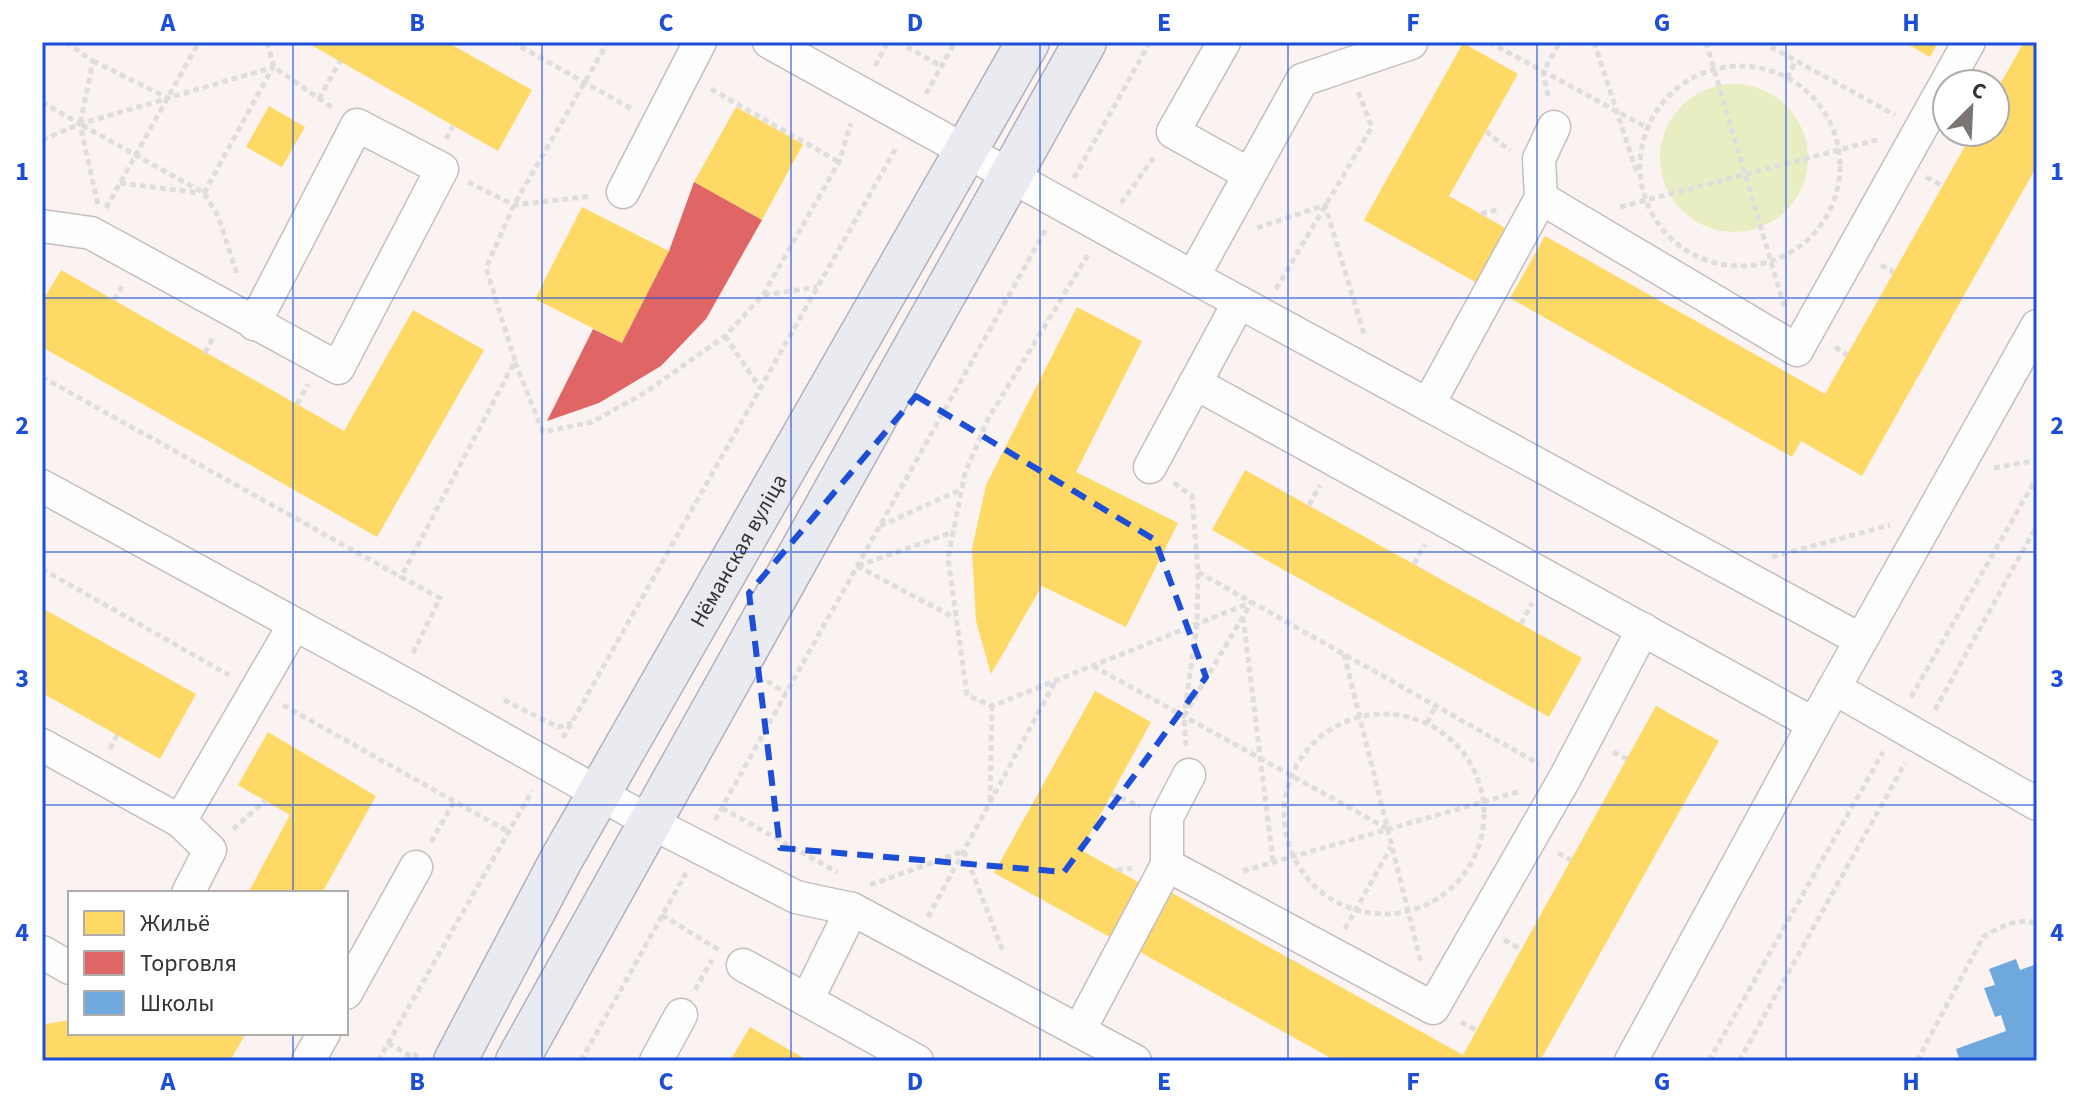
<svg xmlns="http://www.w3.org/2000/svg" width="2079" height="1103" font-family="'Source Sans 3',sans-serif">
<style>
.green{fill:#e9eec2}
.homes{fill:#ffd966}
.shops{fill:#e06666}
.schools{fill:#6fa8dc}
.lines{fill:none;stroke-linecap:round;stroke-linejoin:round}
.minor-casing{stroke:#c4bebd;stroke-width:35}
.major-casing{stroke:#b2b0bc;stroke-width:45}
.path{stroke:#e0dedd;stroke-width:5;stroke-dasharray:6 4;stroke-linecap:butt}
.minor{stroke:#fefdfd;stroke-width:32}
.major{stroke:#eaeaf1;stroke-width:42}
.marked{fill:none;stroke:#1d4ed8;stroke-width:6;stroke-dasharray:16 10;stroke-linejoin:round}
.grid{fill:none;stroke:#1d4ed8;stroke-width:2;stroke-opacity:0.55}
.labels{text-anchor:middle;stroke-width:8;stroke-linejoin:round;paint-order:stroke}
.street-label{font-size:22px;fill:#363230;stroke:#fff}
.neatline{fill:none;stroke:#1d4ed8;stroke-width:3}
.grid-label{font-size:26px;text-anchor:middle;font-weight:bold;fill:#1d4ed8}
</style>
<rect width="100%" height="100%" fill="#faf3f1"/>
<!-- green -->
<circle class="green" cx="1734" cy="158" r="74"/>
<!-- homes -->
<g class="homes">
<polygon points="306,42 447,42 532,90 498,151"/>
<polygon points="1904,42 1938,42 1930,57"/>
<polygon points="2024,42 2037,42 2037,166 1862,476 1801,441 1792,457 1510,298 1545,236 1825,394 1973,132 1995,132 1995,93"/>
<polygon points="1463,43 1518,74 1449,196 1507,229 1477,283 1364,220"/>
<polygon points="269,106 305,127 282,167 246,147"/>
<polygon points="736,107 803,144 762,220 694,182"/>
<polygon points="582,207 669,251 622,343 535,299"/>
<polygon points="61,270 344,431 413,310 484,350 377,537 42,347 42,302"/>
<polygon points="1077,307 1142,341 1076,472 1178,523 1126,627 1042,586 991,674 976,621 972,549 986,485"/>
<polygon points="1245,470 1582,658 1549,717 1212,530"/>
<polygon points="42,608 196,694 160,759 42,693"/>
<polygon points="1095,691 1151,722 1081,850 1147,887 1117,941 994,873"/>
<polygon points="1656,706 1719,741 1540,1061 1336,1061 1140,952 1172,893 1463,1055"/>
<polygon points="268,732 376,796 322,893 248,893 290,815 238,785"/>
<polygon points="70,1020 70,1033 246,1033 230,1061 42,1061 42,1022 46,1024"/>
<polygon points="750,1027 809,1061 730,1061"/>
</g>
<!-- shops -->
<polygon class="shops" points="694,182 762,220 706,319 661,366 599,403 547,421 593,329 622,343 669,251"/>
<!-- schools -->
<polygon class="schools" points="2016,959 2020,970 2037,964 2037,1061 1960,1061 1956,1049 2006,1031 2001,1015 1995,1017 1984,988 1995,985 1989,969"/>
<g class="lines">
<defs>
<g id="minor">
<polyline points="769,42 1193,277 1861,640"/>
<polyline points="1224,42 1173,132 1249,174"/>
<polyline points="1554,127 1539,159 1541,198 1797,350 1969,42"/>
<polyline points="623,192 700,42"/>
<polyline points="42,226 91,233 338,368 442,169 357,125 254,324"/>
<polyline points="1193,277 1302,80 1411,43"/>
<polyline points="1195,383 1814,724"/>
<polyline points="1428,405 1541,198"/>
<polyline points="1150,467 1239,302"/>
<polyline points="42,486 421,693 650,822 796,897 852,909 1135,1061"/>
<polyline points="1834,688 2037,804"/>
<polyline points="42,745 180,821 210,850 188,893"/>
<polyline points="1189,775 1167,817 1167,865 1433,1008 1565,778 1643,629"/>
<polyline points="180,821 294,625"/>
<polyline points="42,952 70,968"/>
<polyline points="743,965 917,1061"/>
<polyline points="346,993 416,867"/>
<polyline points="807,1000 852,909"/>
<polyline points="1079,1031 1167,865"/>
<polyline points="308,1061 324,1033"/>
<polyline points="656,1061 681,1015"/>
<polyline points="1631,1061 1814,724 2037,326"/>
</g>
<g id="major">
<path id="s1" d="M455,1061L561,860L1028,42"/>
<polyline points="517,1061 1085,42"/>
</g>
</defs>
<!-- minor casing -->
<use href="#minor" class="minor-casing"/>
<!-- major casing -->
<use href="#major" class="major-casing"/>
<!-- path -->
<g class="path">
<polyline points="66,42 93,61 80,124 204,193 218,216 238,277"/>
<polyline points="267,42 274,67 334,109"/>
<polyline points="512,42 634,110"/>
<polyline points="898,42 941,66"/>
<polyline points="1489,42 1648,128"/>
<polyline points="1594,42 1637,173"/>
<polyline points="1706,42 1784,306"/>
<polyline points="1762,42 1895,115"/>
<polyline points="42,44 43,42"/>
<polyline points="93,61 168,98 274,67"/>
<polyline points="875,66 888,42"/>
<circle cx="1740" cy="166" r="100"/>
<polyline points="1787,78 1796,60"/>
<polyline points="1995,85 1998,87"/>
<polyline points="711,89 839,162"/>
<polyline points="926,94 955,42"/>
<polyline points="1548,96 1543,72 1560,42"/>
<polyline points="319,99 340,61"/>
<polyline points="42,102 80,124 98,205"/>
<polyline points="1486,131 1510,151"/>
<polyline points="446,139 453,126"/>
<polyline points="42,140 80,124 166,99"/>
<polyline points="1926,177 1943,186"/>
<polyline points="1074,178 1150,42"/>
<polyline points="468,182 514,205 592,196"/>
<polyline points="120,183 199,193"/>
<polyline points="204,193 273,67"/>
<polyline points="1121,203 1155,156"/>
<polyline points="1620,207 1877,140"/>
<polyline points="106,208 199,42"/>
<polyline points="1481,214 1500,209"/>
<polyline points="1257,228 1325,205 1364,334"/>
<polyline points="1088,255 988,419 965,473 948,558 967,695 992,706 1252,602"/>
<polyline points="1881,265 1894,272"/>
<polyline points="1276,289 1372,127 1358,92"/>
<polyline points="764,295 817,287"/>
<polyline points="114,300 124,283"/>
<polyline points="725,336 760,388"/>
<polyline points="1835,347 1847,355"/>
<polyline points="205,353 214,336"/>
<polyline points="515,362 543,432 592,422 646,392 725,336 763,295 839,162 851,123"/>
<polyline points="42,377 401,577"/>
<polyline points="297,404 308,384"/>
<polyline points="1994,468 2037,460"/>
<polyline points="1174,483 1192,496 1198,572 1197,624 1184,716"/>
<polyline points="1309,505 1320,485"/>
<polyline points="880,526 962,489"/>
<polyline points="1772,557 1890,525"/>
<polyline points="1414,564 1425,544"/>
<polyline points="857,566 955,618"/>
<polyline points="858,566 953,532"/>
<polyline points="42,569 229,675"/>
<polyline points="1198,572 1539,764"/>
<polyline points="1243,617 1273,862"/>
<polyline points="1521,624 1532,603"/>
<polyline points="413,653 440,598 401,577 515,361 486,268 514,205 608,42"/>
<polyline points="1344,654 1421,963"/>
<polyline points="1093,666 1388,829"/>
<polyline points="767,681 786,693"/>
<polyline points="1911,697 2037,477"/>
<polyline points="504,700 558,727 572,723"/>
<polyline points="283,705 509,832"/>
<polyline points="1935,710 2037,525"/>
<circle cx="1384" cy="814" r="100"/>
<polyline points="1427,723 1436,706"/>
<polyline points="563,738 896,148"/>
<polyline points="1186,746 1184,716 1251,603"/>
<polyline points="110,749 117,735"/>
<polyline points="1613,752 1627,759"/>
<polyline points="1111,794 1140,806"/>
<polyline points="990,801 992,706"/>
<polyline points="722,808 837,872"/>
<polyline points="715,820 1046,229"/>
<polyline points="233,829 265,801"/>
<polyline points="431,842 454,802"/>
<polyline points="1558,853 1571,860"/>
<polyline points="1117,870 1132,868"/>
<polyline points="1243,871 1521,791"/>
<polyline points="870,885 964,851 1004,954"/>
<polyline points="662,915 719,950"/>
<polyline points="928,917 1056,680"/>
<polyline points="1345,929 1391,847"/>
<polyline points="1504,940 1521,949"/>
<polyline points="695,990 712,960"/>
<polyline points="1461,1022 1476,1030"/>
<polyline points="388,1043 414,1058 419,1050"/>
<polyline points="378,1061 532,791"/>
<polyline points="581,1061 686,873"/>
<polyline points="1709,1061 1883,752"/>
<polyline points="1739,1061 1905,763"/>
<path d="M1917,1061L1983,937C1999,928 2019,916 2037,924"/>
</g>
<!-- minor -->
<use href="#minor" class="minor"/>
<!-- major -->
<use href="#major" class="major"/>
</g>
<!-- marked area -->
<path class="marked" d="M916,396L1155,540L1206,677L1064,872L780,848L749,593Z"/>
<!-- grid -->
<path class="grid" d="M293,42V893M542,42V1061M791,42V1061M1040,42V1061M1288,42V1061M1537,42V1061M1786,42V1061M42,298H2037M42,552H2037M42,805H2037M293,1033V1061"/>
<g class="labels">
<!-- street labels -->
<g class="street-label">
<text dy="8" stroke="none"><textPath href="#s1" startOffset="584">Нёманская вуліца</textPath></text>
</g>
</g>
<!-- border -->
<rect width="2079" height="1103" fill="none" stroke="#ffffff" stroke-width="88"/>
<!-- legend -->
<rect x="68" y="891" width="280" height="144" fill="#ffffff" stroke="#afadac" stroke-width="2"/>
<rect x="84" y="911" width="40" height="24" fill="#ffd966" stroke="#afadac" stroke-width="2"/>
<text x="140" y="931" font-size="24" fill="#363230">Жильё</text>
<rect x="84" y="951" width="40" height="24" fill="#e06666" stroke="#afadac" stroke-width="2"/>
<text x="140" y="971" font-size="24" fill="#363230">Торговля</text>
<rect x="84" y="991" width="40" height="24" fill="#6fa8dc" stroke="#afadac" stroke-width="2"/>
<text x="140" y="1011" font-size="24" fill="#363230">Школы</text>
<!-- north arrow -->
<g transform="translate(1971 108) rotate(24)"><circle r="38" fill="#ffffff" stroke="#afadac" stroke-width="2"/>
<path d="M0-6L14 30L0 20L-14 30Z" fill="#7b7674"/>
<text y="-12" font-size="22" font-weight="bold" text-anchor="middle" fill="#363230">С</text>
</g>
<rect x="44" y="44" width="1991" height="1015" class="neatline"/>
<g class="grid-label">
<text x="168" y="31">A</text>
<text x="417" y="31">B</text>
<text x="666" y="31">C</text>
<text x="915" y="31">D</text>
<text x="1164" y="31">E</text>
<text x="1413" y="31">F</text>
<text x="1662" y="31">G</text>
<text x="1911" y="31">H</text>
<text x="22" y="180">1</text>
<text x="2057" y="180">1</text>
<text x="22" y="434">2</text>
<text x="2057" y="434">2</text>
<text x="22" y="687">3</text>
<text x="2057" y="687">3</text>
<text x="22" y="941">4</text>
<text x="2057" y="941">4</text>
<text x="168" y="1090">A</text>
<text x="417" y="1090">B</text>
<text x="666" y="1090">C</text>
<text x="915" y="1090">D</text>
<text x="1164" y="1090">E</text>
<text x="1413" y="1090">F</text>
<text x="1662" y="1090">G</text>
<text x="1911" y="1090">H</text>
</g>
</svg>
